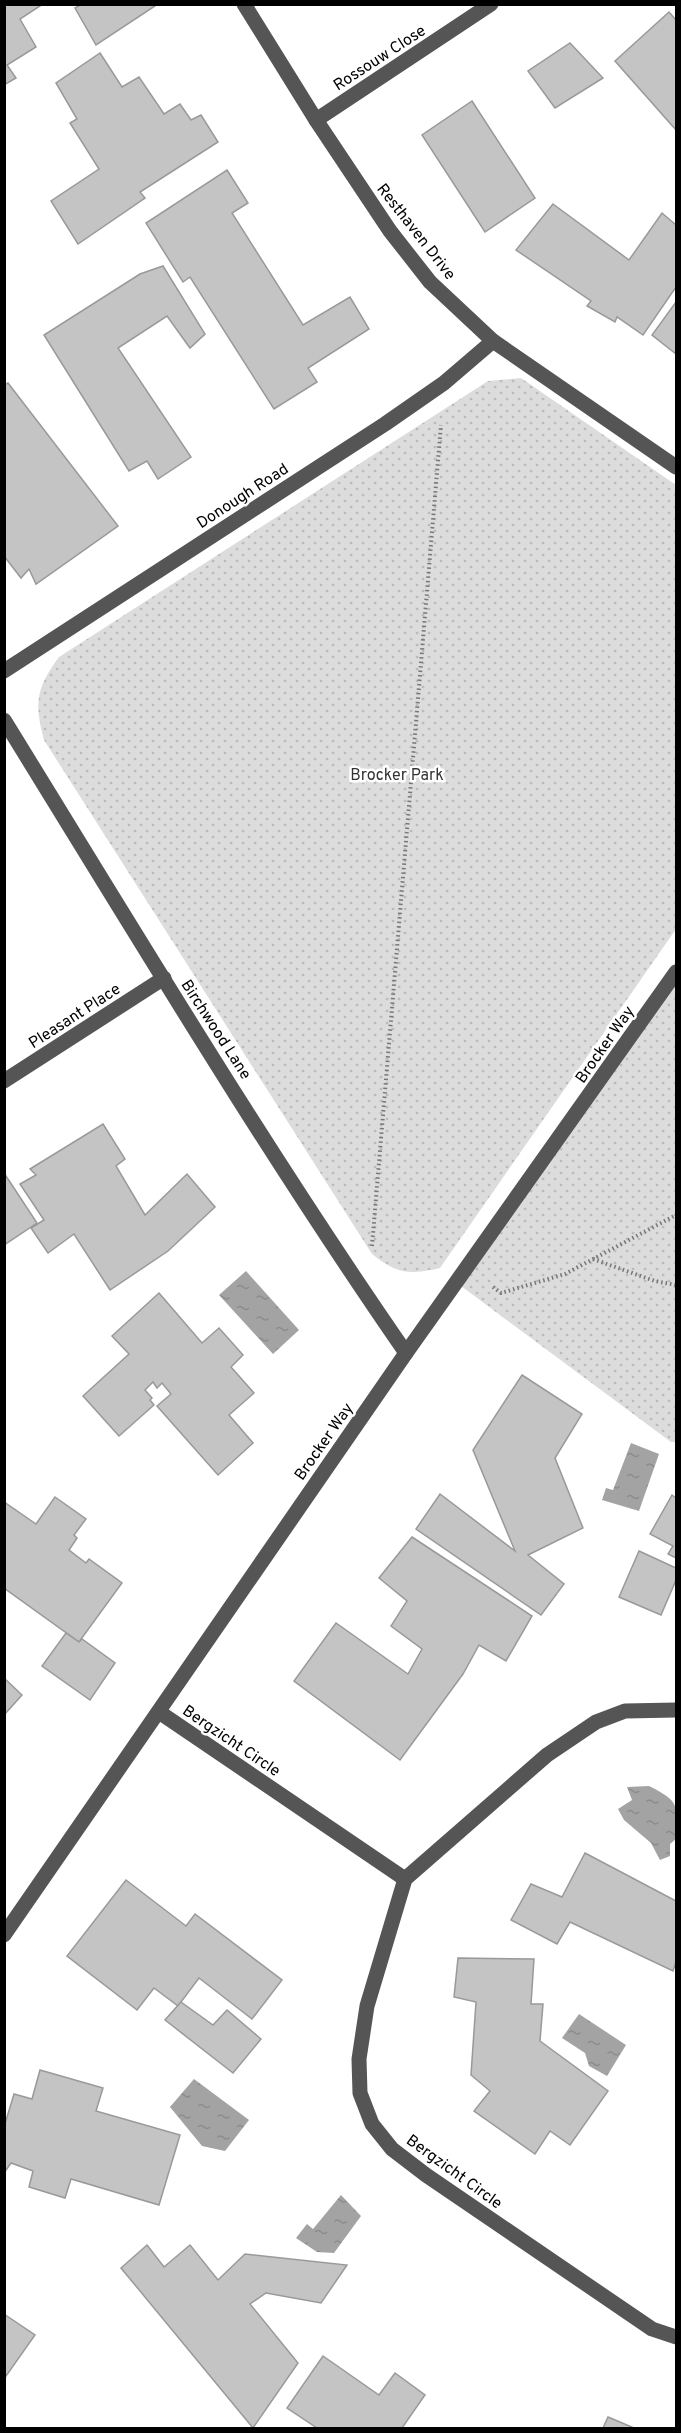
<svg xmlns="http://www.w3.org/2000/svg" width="681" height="2433" font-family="Overpass,sans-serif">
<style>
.grass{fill:url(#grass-dots)}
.water{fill:url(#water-ripples)}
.building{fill:#c4c4c4;stroke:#999;stroke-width:1.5}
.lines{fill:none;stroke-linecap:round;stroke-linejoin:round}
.path{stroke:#777;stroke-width:4;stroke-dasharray:1.5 3;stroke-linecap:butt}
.minor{stroke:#555;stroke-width:15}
.labels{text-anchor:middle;stroke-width:5;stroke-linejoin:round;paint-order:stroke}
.street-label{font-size:16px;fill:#000;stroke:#fff}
.park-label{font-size:16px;fill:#333;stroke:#fff}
</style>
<defs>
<pattern id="grass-dots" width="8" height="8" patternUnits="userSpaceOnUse" patternTransform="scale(1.5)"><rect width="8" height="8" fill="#dcdcdc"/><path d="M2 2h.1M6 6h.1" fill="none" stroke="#bbb" stroke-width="1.8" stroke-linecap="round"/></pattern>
<pattern id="water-ripples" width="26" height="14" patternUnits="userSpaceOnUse" patternTransform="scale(1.5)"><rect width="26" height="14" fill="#a3a3a3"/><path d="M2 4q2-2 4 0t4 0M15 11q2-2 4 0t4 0" fill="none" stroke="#8b8b8b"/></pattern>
</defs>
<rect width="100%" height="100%" fill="#fff"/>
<!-- grass -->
<g class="grass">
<path d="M521,378L676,485V929L440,1268C408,1275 397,1274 372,1254L44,740C34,703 36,688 59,657L488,381Z"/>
<polygon points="676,972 676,1442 671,1442 457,1283"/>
</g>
<!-- water -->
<g class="water">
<polygon points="246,1271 299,1330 273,1354 219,1295"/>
<polygon points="631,1443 659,1454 639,1511 602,1500 606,1488 613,1490"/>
<path d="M649,1786C681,1802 677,1805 676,1839L670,1844V1856L660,1860L651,1843L624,1820L618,1809L632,1800L627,1787Z"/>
<polygon points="579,2014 626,2045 607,2076 589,2066 585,2053 562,2038"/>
<polygon points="194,2079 249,2120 225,2151 202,2146 170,2107"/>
<polygon points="341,2195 361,2216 334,2253 317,2252 296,2238 307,2224 313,2229"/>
</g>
<!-- building -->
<g class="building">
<polygon points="4,4 43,4 20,19 36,47 7,65 16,78 4,85"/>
<polygon points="82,4 154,4 155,6 96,45 75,8"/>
<polygon points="669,12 676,20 676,130 615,61"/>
<polygon points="570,43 603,78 555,108 528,71"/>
<polygon points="100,53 122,87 139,77 164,114 180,104 191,120 201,115 218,142 140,192 145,198 78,244 51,201 99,169 70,123 77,119 56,83"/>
<polygon points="472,101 535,198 485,232 422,135"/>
<polygon points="227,170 248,203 232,213 303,325 350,297 369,329 308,368 317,382 274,409 190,277 183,282 146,223"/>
<polygon points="553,204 629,260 662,213 676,225 676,287 643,335 617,317 615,322 587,306 591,301 516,250"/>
<polygon points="163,266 205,334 190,348 167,316 118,348 191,457 158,479 147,461 129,471 44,335 140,274"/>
<polygon points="676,302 676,354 652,335"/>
<polygon points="8,383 118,526 36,584 29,569 21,578 4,556 4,385"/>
<polygon points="103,1124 125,1159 116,1166 145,1215 187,1174 215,1207 168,1251 110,1290 74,1234 48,1253 31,1228 44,1220 20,1184 36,1175 30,1169"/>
<polygon points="4,1173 37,1223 4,1245"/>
<polygon points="159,1293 202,1343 219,1328 243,1355 231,1367 254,1393 229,1415 253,1443 218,1475 157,1406 171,1394 162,1383 157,1388 153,1382 145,1390 152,1398 150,1400 154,1405 119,1436 83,1396 129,1354 112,1336"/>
<polygon points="522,1375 582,1414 555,1458 583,1528 528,1555 564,1584 541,1615 416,1529 440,1494 515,1551 473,1450"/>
<polygon points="672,1495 676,1498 676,1558 668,1554 673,1546 650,1534"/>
<polygon points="55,1497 86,1519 74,1535 77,1538 69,1550 86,1563 89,1559 122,1583 79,1642 4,1588 4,1502 36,1524"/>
<polygon points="412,1537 532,1616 506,1661 479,1645 463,1674 400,1760 294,1681 336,1623 408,1674 422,1649 391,1626 407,1601 379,1578"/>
<polygon points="639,1551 676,1568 676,1580 661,1615 619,1597"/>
<polygon points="66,1633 79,1642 82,1639 115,1663 90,1700 42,1666"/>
<polygon points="4,1678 22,1695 4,1715"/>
<polygon points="585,1853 676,1901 676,1962 673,1971 570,1922 557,1944 511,1920 531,1884 562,1897"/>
<polygon points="126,1880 186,1926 195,1914 282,1980 252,2019 199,1978 178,2006 154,1988 137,2010 67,1956"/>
<polygon points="458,1958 534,1959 531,2004 543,2004 540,2041 608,2091 570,2145 550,2131 535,2154 474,2111 490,2091 471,2075 476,2002 454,1997"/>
<polygon points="181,2002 213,2025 227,2010 261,2039 233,2073 165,2020"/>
<polygon points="40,2070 103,2088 96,2111 180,2135 159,2205 71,2179 65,2198 29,2187 33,2171 11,2163 4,2173 4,2127 14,2094 32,2099"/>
<polygon points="147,2245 164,2267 190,2245 218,2280 245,2254 347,2265 321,2303 266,2293 250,2304 298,2363 253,2428 121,2268"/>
<polygon points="4,2314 35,2335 4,2379"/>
<polygon points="323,2356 379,2395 395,2373 425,2395 402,2428 317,2428 287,2408"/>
<polygon points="608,2417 634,2428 603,2428"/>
</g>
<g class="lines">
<!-- path -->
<g class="path">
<polyline points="372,1246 441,425"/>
<polyline points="593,1259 655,1281 676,1285"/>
<polyline points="493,1287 501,1293 565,1274 676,1215"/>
</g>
<!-- minor -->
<g class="minor">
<polyline points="244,4 316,120 390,231 430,282 493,341 676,467"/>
<polyline points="316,120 491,4"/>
<polyline points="4,671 385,424 444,383 493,341"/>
<path d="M4,720C135,932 264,1148 406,1353"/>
<polyline points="4,1081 164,978"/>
<polyline points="676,1710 625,1711 596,1722 547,1755 405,1879 367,2006 359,2059 360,2093 372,2124 392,2149 426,2175 652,2329 676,2337"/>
<polyline points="159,1712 405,1879"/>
<polyline points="4,1935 406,1353 676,972"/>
</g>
</g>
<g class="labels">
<!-- street labels -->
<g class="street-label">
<text transform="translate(379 57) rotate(-33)" y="6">Rossouw Close</text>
<text transform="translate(417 231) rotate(52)" y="6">Resthaven Drive</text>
<text transform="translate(242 495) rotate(-33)" y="6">Donough Road</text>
<text transform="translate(74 1015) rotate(-33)" y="6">Pleasant Place</text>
<text transform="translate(217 1029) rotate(57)" y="6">Birchwood Lane</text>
<text transform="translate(604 1044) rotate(-55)" y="6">Brocker Way</text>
<text transform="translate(323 1441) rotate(-55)" y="6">Brocker Way</text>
<text transform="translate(232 1740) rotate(34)" y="6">Bergzicht Circle</text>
<text transform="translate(455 2171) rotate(36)" y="6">Bergzicht Circle</text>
</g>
<!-- park labels -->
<g class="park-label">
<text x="397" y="780">Brocker Park</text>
</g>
</g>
<!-- border -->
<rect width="681" height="2433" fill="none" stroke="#000000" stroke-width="12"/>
</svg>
